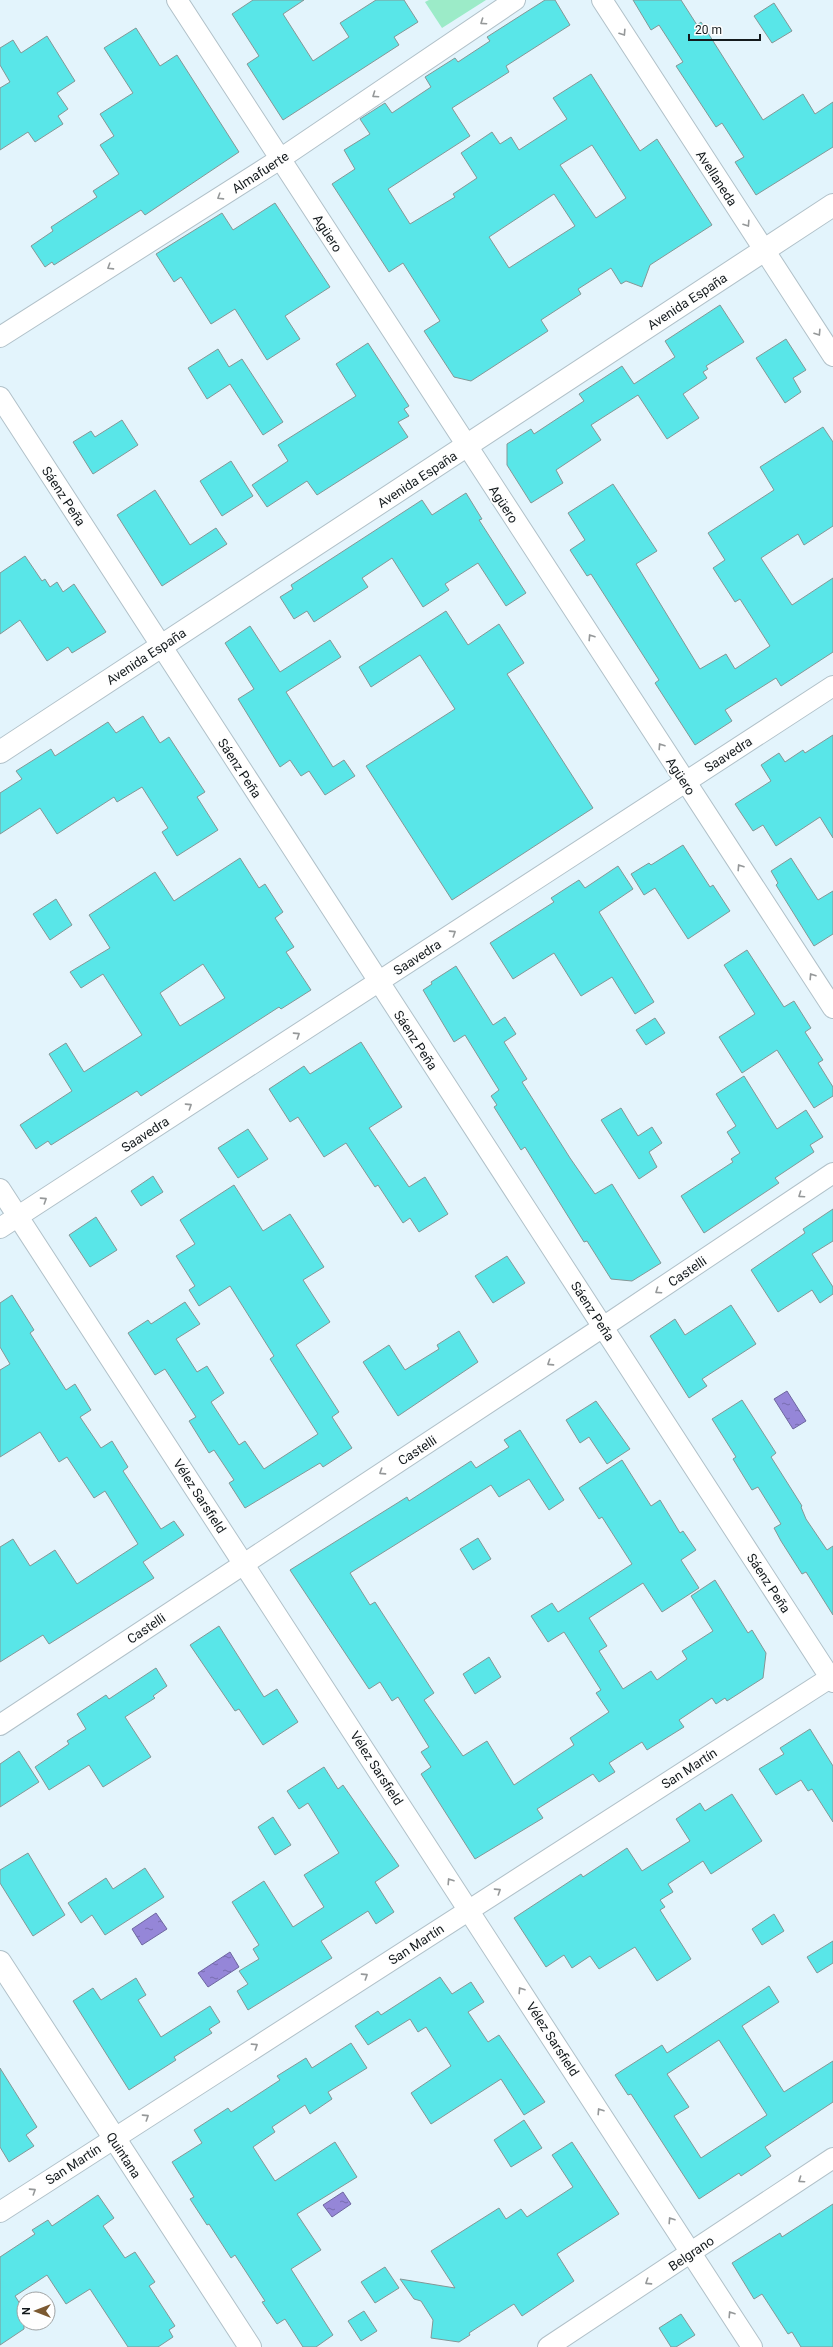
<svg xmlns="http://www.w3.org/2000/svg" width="833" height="2347" font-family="Roboto,sans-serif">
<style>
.park{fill:#9cebc8}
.water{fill:url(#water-ripples);stroke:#6e66a0}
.building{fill:#59e6e8;stroke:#849796;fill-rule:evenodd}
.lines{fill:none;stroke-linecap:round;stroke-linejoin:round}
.minor-casing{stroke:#b1c1c9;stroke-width:22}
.secondary-casing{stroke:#b1c1c9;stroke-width:24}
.minor{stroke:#fff;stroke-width:20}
.secondary{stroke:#fff;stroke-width:22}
.oneway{stroke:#959899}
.labels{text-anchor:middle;stroke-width:4;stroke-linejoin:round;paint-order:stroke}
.street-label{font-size:13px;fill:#141a1d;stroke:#fefefe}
</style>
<defs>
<pattern id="water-ripples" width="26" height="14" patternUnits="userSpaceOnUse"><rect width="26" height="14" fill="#9586d8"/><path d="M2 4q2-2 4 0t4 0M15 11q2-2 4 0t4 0" fill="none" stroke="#786daf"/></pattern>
</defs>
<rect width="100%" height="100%" fill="#e3f4fc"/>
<!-- park -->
<polygon class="park" points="429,0 486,0 442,28 425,2"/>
<!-- water -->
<g class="water">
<polygon points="787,1391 806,1421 793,1429 774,1399"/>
<polygon points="156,1913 167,1929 142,1945 132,1929"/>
<polygon points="230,1952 239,1967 208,1987 198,1973"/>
<polygon points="343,2192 351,2204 332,2217 323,2205"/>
</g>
<!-- building -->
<g class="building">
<polygon points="253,0 304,0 283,14 313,61 349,37 340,23 376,0 404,0 418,22 394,37 399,45 283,120 247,64 259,56 232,14"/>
<path d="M545,0H555L570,25L506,66L509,72L452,108L470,136L388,189L410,224L455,197L453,194L477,178L461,153L492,132L500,144L511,137L519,150L567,119L553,98L591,74L640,151L657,139L712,225L650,265L642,287L626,281L621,284L611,268L578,289L581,294L541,320L548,331L471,381L454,377L424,331L440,321L403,263L389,272L332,184L355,169L344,150L370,134L360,119L385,103L392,113L431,87L425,77L455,58L458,62L490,41L487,37ZM592,145L626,198L596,218L560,165ZM554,194L575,226L509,268L489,237Z"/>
<polygon points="633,0 681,0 697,25 701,22 763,120 803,94 815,114 833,102 833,147 756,195 735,162 744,157 722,123 716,127 676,66 683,62 659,25 651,30"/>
<polygon points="774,3 792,31 772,43 754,16"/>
<polygon points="136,28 160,66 177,55 239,152 145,215 141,210 54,265 52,262 45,267 31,246 53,231 51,227 97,197 93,191 119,174 100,145 114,136 100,114 133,93 104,48"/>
<polygon points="47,36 75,81 57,93 68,109 58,116 63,124 35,142 28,132 0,150 0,88 10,82 0,65 0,48 13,40 21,53"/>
<polygon points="275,203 330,287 285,316 300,339 267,360 235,309 211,324 181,277 174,282 156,254 222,213 233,230"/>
<polygon points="720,305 744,342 706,366 708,369 703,372 707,378 683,394 699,418 667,439 638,395 591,425 601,440 556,470 563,483 531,503 507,465 507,444 531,429 534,434 584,401 579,394 622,366 634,384 675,357 665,341"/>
<polygon points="786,339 806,370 793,378 801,392 785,403 756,358"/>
<polygon points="368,343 409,406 404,409 409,416 398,422 408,437 317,495 307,481 267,507 252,485 288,461 278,445 356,396 336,364"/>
<polygon points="218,349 229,367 242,359 283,422 263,435 230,384 207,399 188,368"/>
<polygon points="122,420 138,445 93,474 73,442 91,431 95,437"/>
<polygon points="823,427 833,442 833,526 804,545 798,534 761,558 792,605 833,578 833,652 781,686 776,678 725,710 732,721 695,745 655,683 659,680 591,574 587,576 570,550 585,540 568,513 613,484 657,551 636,564 700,669 726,654 735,669 770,646 740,599 735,602 713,568 725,560 708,533 774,490 760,467"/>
<polygon points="231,461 253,496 222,516 200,481"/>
<polygon points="155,490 190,545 216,528 227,544 162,586 117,515"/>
<polygon points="466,493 482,519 479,520 526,593 506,606 478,563 445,584 449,590 423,607 392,558 362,578 368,587 314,622 307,611 294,619 280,597 293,589 291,585 422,500 432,515"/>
<polygon points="25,556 42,581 45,579 50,587 57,582 63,592 74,584 106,632 72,653 68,647 47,661 20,620 0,634 0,573"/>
<polygon points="446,611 468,645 499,624 524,663 507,674 593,808 452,900 366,766 455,709 420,655 371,687 359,667"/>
<polygon points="250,626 280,672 330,640 341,657 286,692 333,767 344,760 355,776 325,795 309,771 301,776 290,760 280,767 238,699 254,689 225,643"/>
<polygon points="143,716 160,743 169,737 205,792 197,797 218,830 177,856 162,832 168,828 142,787 117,802 114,797 57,834 40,808 0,834 0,793 22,779 16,771 51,749 55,756 108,722 116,733"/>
<polygon points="833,735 833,838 820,817 776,846 763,825 753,831 735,804 771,781 761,765 779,753 785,762 803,750 805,753"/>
<polygon points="683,845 710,887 713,885 730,911 688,939 655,888 644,895 631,874 649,863 651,865"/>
<path d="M240,858L259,888L265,884L283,912L275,918L294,947L286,952L311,990L281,1009L279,1007L141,1096L137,1091L51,1145L48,1141L36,1149L20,1125L72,1091L49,1054L66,1043L84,1072L142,1035L103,974L81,988L70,972L110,948L89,915L155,872L174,901ZM203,964L225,998L180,1026L160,993Z"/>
<polygon points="791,858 818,900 833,891 833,934 814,946 776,885 778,883 771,871"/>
<polygon points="618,866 633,889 599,912 654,1002 635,1014 612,977 581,996 554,953 513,979 490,943 554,902 551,898 579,880 585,888"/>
<polygon points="56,899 72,925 50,940 33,914"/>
<polygon points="747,950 784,1007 794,1001 811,1028 805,1032 823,1060 818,1063 833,1087 833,1096 814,1108 777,1050 742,1073 719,1037 755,1014 724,965"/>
<polygon points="456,966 493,1025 505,1017 516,1034 504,1042 527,1079 522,1082 570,1158 595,1194 612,1184 661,1263 632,1281 611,1279 587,1241 584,1242 525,1147 521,1150 494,1107 497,1105 491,1096 499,1090 465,1035 454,1042 423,990 432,984 431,982"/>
<polygon points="655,1018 665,1033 646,1045 636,1030"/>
<polygon points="361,1042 402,1107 369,1128 409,1187 425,1177 448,1214 419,1232 410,1218 403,1223 378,1185 375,1187 346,1143 324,1157 298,1117 290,1122 269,1089 304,1066 310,1074"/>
<polygon points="744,1076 777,1129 806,1110 823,1137 810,1145 814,1152 775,1178 779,1183 704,1233 681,1196 733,1162 731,1159 740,1153 727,1132 736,1126 716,1094"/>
<polygon points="621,1108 638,1136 652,1127 662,1143 649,1152 657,1167 639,1179 601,1120"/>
<polygon points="248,1129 268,1159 238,1178 218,1148"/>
<polygon points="153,1176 163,1192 141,1206 131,1191"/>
<polygon points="234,1185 263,1231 290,1214 324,1267 303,1280 330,1322 296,1345 339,1412 332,1417 352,1448 323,1467 320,1463 245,1508 229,1483 234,1480 214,1450 209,1453 189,1421 196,1417 165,1369 155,1375 128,1333 148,1320 151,1324 185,1302 200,1324 176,1339 197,1372 207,1366 224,1393 211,1402 239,1445 245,1441 264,1469 318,1434 270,1359 274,1356 230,1286 199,1306 189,1290 195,1286 176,1256 195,1244 180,1220"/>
<polygon points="833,1209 833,1241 812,1254 833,1287 833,1294 820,1303 812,1290 778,1312 751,1270 805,1233 803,1229"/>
<polygon points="96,1217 117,1250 90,1267 69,1235"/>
<polygon points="507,1256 525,1283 493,1303 475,1276"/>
<polygon points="12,1295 34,1330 30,1333 66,1390 75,1384 91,1410 80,1417 101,1448 112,1441 128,1467 123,1471 161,1529 174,1521 184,1535 143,1562 154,1578 49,1644 43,1635 0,1662 0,1547 13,1539 30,1566 55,1550 77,1584 138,1544 105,1491 94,1498 67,1457 59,1462 40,1432 0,1457 0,1370 10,1364 0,1347 0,1303"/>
<polygon points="731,1305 756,1344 702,1379 707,1386 689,1398 650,1336 675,1319 685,1335"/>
<polygon points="459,1331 478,1362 398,1416 363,1362 389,1345 405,1370 439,1349 437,1345"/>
<polygon points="742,1400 776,1453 771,1457 802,1506 801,1507 806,1519 827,1550 833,1546 833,1615 806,1572 802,1574 781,1541 774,1528 781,1524 758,1487 752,1490 733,1459 736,1457 712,1419"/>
<polygon points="596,1401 630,1449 607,1464 589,1437 580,1443 566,1420"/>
<polygon points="520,1430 564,1500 549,1510 529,1479 499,1497 491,1485 350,1573 370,1605 375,1602 434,1693 424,1700 463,1756 487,1741 514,1785 574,1745 570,1738 609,1712 596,1693 601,1690 564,1632 548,1642 531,1616 552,1603 558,1612 632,1564 602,1517 599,1519 579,1488 622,1460 651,1506 660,1500 680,1533 683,1531 696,1550 681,1560 699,1588 662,1612 643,1583 589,1618 607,1646 599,1651 623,1689 651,1671 657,1680 687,1659 682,1651 713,1631 691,1596 715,1580 748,1633 752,1630 766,1653 763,1678 727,1701 725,1698 716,1704 712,1698 679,1720 684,1727 647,1750 642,1742 609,1763 615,1772 599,1782 593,1774 537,1809 543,1818 475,1859 421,1774 431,1767 421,1752 429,1747 398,1697 392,1701 380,1682 369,1689 290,1570 407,1497 409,1501 471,1461 476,1468 509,1447 504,1440"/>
<polygon points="478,1538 491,1559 473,1570 460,1549"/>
<polygon points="219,1626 264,1697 277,1689 298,1722 263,1745 239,1709 235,1711 190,1645"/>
<polygon points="489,1657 501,1677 475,1694 463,1674"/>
<polygon points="156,1668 167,1686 153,1696 155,1698 125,1717 151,1757 103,1787 89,1765 49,1790 35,1767 69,1744 67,1741 86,1729 77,1714 106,1695 109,1699"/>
<polygon points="810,1729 833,1766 833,1822 812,1789 808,1791 801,1780 776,1795 759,1769 784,1754 780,1748"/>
<polygon points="19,1751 39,1782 0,1807 0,1764"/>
<polygon points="324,1767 338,1789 343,1785 399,1866 375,1882 394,1912 376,1924 368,1911 321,1941 332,1958 248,2010 237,1991 248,1984 239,1971 259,1959 253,1949 259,1945 232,1902 264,1881 293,1927 324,1907 304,1875 339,1853 308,1803 299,1809 287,1791"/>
<polygon points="732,1794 762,1841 711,1874 703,1861 668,1884 673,1892 660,1900 665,1907 660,1910 691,1959 657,1981 635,1947 599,1969 590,1956 572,1968 564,1955 546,1967 514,1918 581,1874 583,1877 627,1848 642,1871 690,1841 676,1819 700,1803 705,1811"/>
<polygon points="273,1817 291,1845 275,1855 258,1827"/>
<polygon points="28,1853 65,1915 33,1936 0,1883 0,1870"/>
<polygon points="145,1868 164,1897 105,1935 92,1915 81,1923 68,1903 106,1878 113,1889"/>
<polygon points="774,1914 784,1931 762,1945 752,1929"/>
<polygon points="833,1941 833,1963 817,1973 807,1957"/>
<polygon points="440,1977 452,1994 471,1982 484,2002 468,2012 488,2042 499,2035 545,2102 524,2115 501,2079 431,2124 411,2093 451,2066 426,2027 418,2032 410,2019 368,2045 355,2026 378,2011 381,2015"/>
<polygon points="136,1978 146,1995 138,2000 161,2037 210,2006 220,2022 209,2029 212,2033 174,2057 176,2060 129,2090 73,2001 93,1988 101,2000"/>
<path d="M769,1986L779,2002L742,2026L784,2092L833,2061V2102L765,2147L771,2156L741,2176L739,2173L699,2199L631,2094L628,2095L615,2075L662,2045L667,2053ZM719,2040L767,2115L701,2158L674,2116L689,2107L667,2074Z"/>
<polygon points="351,2043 367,2068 328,2092 332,2099 310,2114 305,2105 272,2127 275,2132 253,2147 275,2181 335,2142 357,2177 297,2214 321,2250 291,2269 333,2335 316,2347 303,2347 285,2319 277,2324 262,2302 265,2301 235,2255 231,2258 209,2224 207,2225 190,2199 194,2197 172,2162 202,2143 194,2130 228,2108 231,2112 280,2080 277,2076 306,2058 312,2068"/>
<polygon points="0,2068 37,2127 26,2135 34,2146 9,2162 0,2147"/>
<polygon points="524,2120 542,2148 511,2167 494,2140"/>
<polygon points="572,2142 619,2214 557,2254 574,2281 522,2316 514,2304 469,2333 470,2335 459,2342 431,2338 433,2320 421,2301 414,2299 400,2279 455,2288 431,2251 499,2208 506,2219 521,2209 527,2217 573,2187 552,2155"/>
<polygon points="98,2195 114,2218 103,2226 125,2258 135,2252 155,2282 149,2286 175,2326 169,2330 173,2337 158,2347 128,2347 90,2289 66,2304 47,2275 15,2296 24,2310 24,2329 0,2345 0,2257 35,2234 32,2230 48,2220 52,2226"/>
<polygon points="833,2204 833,2347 801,2347 792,2332 788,2334 762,2294 754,2299 732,2263 780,2233 782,2237"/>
<polygon points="385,2267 399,2288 375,2303 361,2282"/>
<polygon points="364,2311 377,2331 361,2341 348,2321"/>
<polygon points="681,2314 695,2335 676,2347 671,2347 659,2328"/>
</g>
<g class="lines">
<defs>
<g id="minor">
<polyline points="177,0 833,1008"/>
<polyline points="602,0 833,356"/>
<polyline points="0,337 280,159 515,0"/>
<polyline points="0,397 833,1682"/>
<polyline points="0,1189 752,2347"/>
<polyline points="0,1228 833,686"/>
<polyline points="0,1725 603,1327 833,1173"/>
<polyline points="0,2212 833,1676"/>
<polyline points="548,2347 833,2158"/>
</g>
<g id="secondary">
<polyline points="0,752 833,205"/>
<polyline points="0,1962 250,2347"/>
</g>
</defs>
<!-- minor casing -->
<use href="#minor" class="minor-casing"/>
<!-- secondary casing -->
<use href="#secondary" class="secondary-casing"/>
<!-- minor -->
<use href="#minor" class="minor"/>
<!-- secondary -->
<use href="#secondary" class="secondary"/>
</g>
<!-- one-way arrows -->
<defs><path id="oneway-chevron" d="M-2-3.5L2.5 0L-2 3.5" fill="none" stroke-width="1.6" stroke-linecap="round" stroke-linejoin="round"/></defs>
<g class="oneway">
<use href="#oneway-chevron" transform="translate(483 22) rotate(146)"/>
<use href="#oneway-chevron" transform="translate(623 33) rotate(57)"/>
<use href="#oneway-chevron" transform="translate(375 95) rotate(146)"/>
<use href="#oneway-chevron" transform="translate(220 197) rotate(148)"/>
<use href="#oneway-chevron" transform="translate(747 224) rotate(57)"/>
<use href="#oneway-chevron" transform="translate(110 267) rotate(148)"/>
<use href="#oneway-chevron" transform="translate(818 333) rotate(57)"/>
<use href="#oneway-chevron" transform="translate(591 637) rotate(-123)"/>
<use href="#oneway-chevron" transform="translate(661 746) rotate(-123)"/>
<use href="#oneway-chevron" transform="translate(740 867) rotate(-123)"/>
<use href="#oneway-chevron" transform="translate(453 933) rotate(-33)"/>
<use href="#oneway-chevron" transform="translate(812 976) rotate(-123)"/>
<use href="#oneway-chevron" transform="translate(297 1035) rotate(-33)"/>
<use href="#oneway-chevron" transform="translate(189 1106) rotate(-33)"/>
<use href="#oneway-chevron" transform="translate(801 1195) rotate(146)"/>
<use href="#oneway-chevron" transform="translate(44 1200) rotate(-33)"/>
<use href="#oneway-chevron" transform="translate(658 1291) rotate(146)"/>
<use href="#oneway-chevron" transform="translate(550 1363) rotate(147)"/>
<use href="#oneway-chevron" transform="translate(382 1472) rotate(147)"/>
<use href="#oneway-chevron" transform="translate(450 1881) rotate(-123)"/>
<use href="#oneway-chevron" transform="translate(498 1891) rotate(-33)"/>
<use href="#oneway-chevron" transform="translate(365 1976) rotate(-33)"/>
<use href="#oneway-chevron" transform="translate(521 1990) rotate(-123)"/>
<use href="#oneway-chevron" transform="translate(255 2046) rotate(-33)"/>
<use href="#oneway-chevron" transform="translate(600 2111) rotate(-123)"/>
<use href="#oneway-chevron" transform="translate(146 2117) rotate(-33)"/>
<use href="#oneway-chevron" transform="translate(801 2180) rotate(146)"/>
<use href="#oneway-chevron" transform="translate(33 2191) rotate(-33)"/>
<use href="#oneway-chevron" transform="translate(671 2220) rotate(-123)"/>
<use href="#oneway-chevron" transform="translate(648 2282) rotate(147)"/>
<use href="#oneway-chevron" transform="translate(731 2314) rotate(-123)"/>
</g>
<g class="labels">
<!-- street labels -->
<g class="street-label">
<text transform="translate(260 172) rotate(-33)" y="5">Almafuerte</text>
<text transform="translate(717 178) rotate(57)" y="5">Avellaneda</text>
<text transform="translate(328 233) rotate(57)" y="5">Agüero</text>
<text transform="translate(687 301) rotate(-33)" y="5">Avenida España</text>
<text transform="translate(417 479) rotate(-33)" y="5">Avenida España</text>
<text transform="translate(64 496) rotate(57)" y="5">Sáenz Peña</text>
<text transform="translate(504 504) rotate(57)" y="5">Agüero</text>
<text transform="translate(146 656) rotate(-33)" y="5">Avenida España</text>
<text transform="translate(728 754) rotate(-33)" y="5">Saavedra</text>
<text transform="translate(240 768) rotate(57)" y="5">Sáenz Peña</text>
<text transform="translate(681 776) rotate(57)" y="5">Agüero</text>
<text transform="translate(417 957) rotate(-33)" y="5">Saavedra</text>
<text transform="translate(416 1040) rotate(57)" y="5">Sáenz Peña</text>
<text transform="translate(145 1134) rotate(-33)" y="5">Saavedra</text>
<text transform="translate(687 1271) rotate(-34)" y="5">Castelli</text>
<text transform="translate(593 1311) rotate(57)" y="5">Sáenz Peña</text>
<text transform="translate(417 1450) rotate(-33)" y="5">Castelli</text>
<text transform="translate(200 1496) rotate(57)" y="5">Vélez Sarsfield</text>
<text transform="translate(769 1583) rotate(57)" y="5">Sáenz Peña</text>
<text transform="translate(146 1628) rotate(-34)" y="5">Castelli</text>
<text transform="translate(377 1768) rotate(57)" y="5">Vélez Sarsfield</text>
<text transform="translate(689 1768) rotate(-33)" y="5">San Martín</text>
<text transform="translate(416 1944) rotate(-33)" y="5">San Martín</text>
<text transform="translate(553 2039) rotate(57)" y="5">Vélez Sarsfield</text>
<text transform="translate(124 2155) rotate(57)" y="5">Quintana</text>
<text transform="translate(73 2164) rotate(-33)" y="5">San Martín</text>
<text transform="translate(691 2253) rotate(-34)" y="5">Belgrano</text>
</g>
</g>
<!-- north arrow -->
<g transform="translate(36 2311) rotate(270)"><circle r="19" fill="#fefefe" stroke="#a0a3a4"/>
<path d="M0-3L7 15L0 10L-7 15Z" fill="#7b5931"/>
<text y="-6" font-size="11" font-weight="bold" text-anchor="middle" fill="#141a1d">N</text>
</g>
<!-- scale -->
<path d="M689 34v6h71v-6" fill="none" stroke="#141a1d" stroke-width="2"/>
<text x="695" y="34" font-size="12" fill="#141a1d" stroke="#fefefe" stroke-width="3" paint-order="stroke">20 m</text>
</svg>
